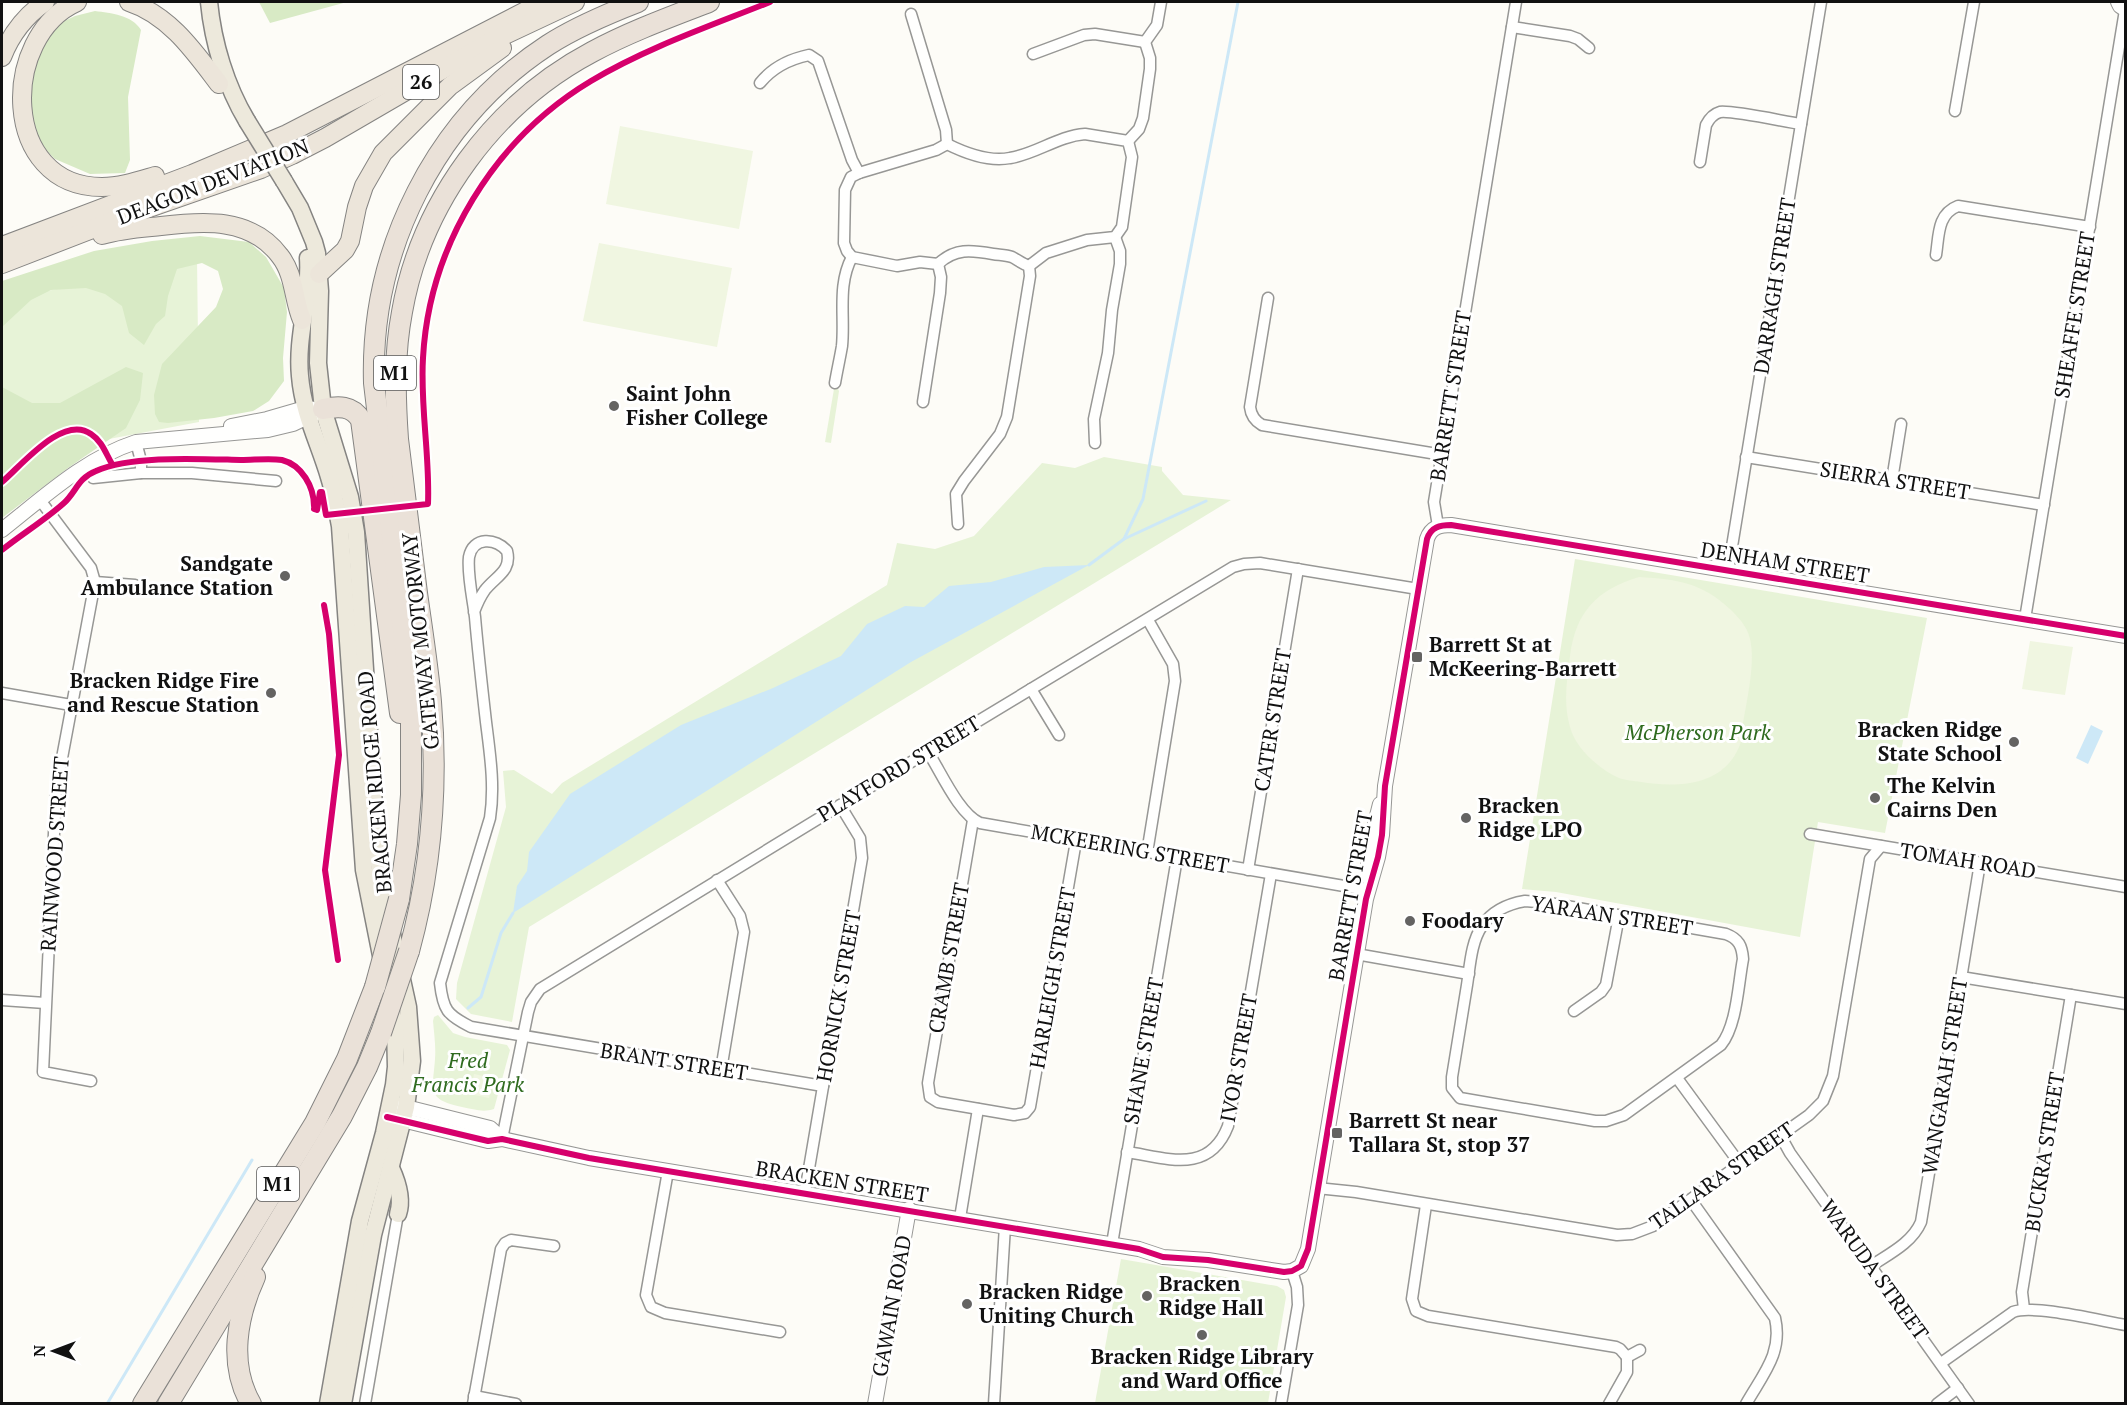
<svg xmlns="http://www.w3.org/2000/svg" width="2127" height="1405" font-family="'PT Serif',serif">
<style>
.green{fill:#e7f3d7}
.forest{fill:#d8eac5}
.pitch{fill:#f0f6e1}
.water{fill:#cde8f7}
.lines{fill:none;stroke-linecap:round;stroke-linejoin:round}
.stream{stroke:#cde8f7;stroke-width:3}
.minor-casing{stroke:#979795;stroke-width:13}
.tertiary-casing{stroke:#979795;stroke-width:16}
.primary-casing{stroke:#858482;stroke-width:19}
.trunk-casing{stroke:#858482;stroke-width:20}
.motorway-casing{stroke:#858482;stroke-width:22}
.minor{stroke:#fffffe;stroke-width:10}
.tertiary{stroke:#fffffe;stroke-width:14}
.primary{stroke:#ede9dc;stroke-width:16}
.trunk{stroke:#ece5da;stroke-width:18}
.motorway{stroke:#eae1d8;stroke-width:20}
.primary-bridge-casing{stroke:#858482;stroke-width:19;stroke-linecap:butt}
.motorway-bridge-casing{stroke:#858482;stroke-width:22;stroke-linecap:butt}
.primary-bridge{stroke:#ede9dc;stroke-width:16}
.motorway-bridge{stroke:#eae1d8;stroke-width:20}
.cycleway-casing{stroke:#fff;stroke-width:10}
.cycleway{stroke:#d6006c;stroke-width:6}
.poi-dot{fill:#646362;stroke:#fff;stroke-width:2}
.labels{text-anchor:middle;stroke-width:6;stroke-linejoin:round;paint-order:stroke}
.shield{fill:#fff;stroke:#585858;stroke-width:1.5}
.shield-label{font-size:20px;font-weight:bold;fill:#111}
.street-label{font-size:21px;fill:#111;stroke:#fff}
.poi-label{font-size:21px;font-weight:bold;fill:#111;stroke:#fff;text-anchor:start}
.park-label{font-size:21px;font-style:italic;fill:#2f6b1f;stroke:#fff}
</style>
<rect width="100%" height="100%" fill="#fdfcf7"/>
<!-- green -->
<g class="green">
<polygon points="197,258 199,422 109,439 2,495 2,301"/>
<polygon points="835,383 839,391 831,443 825,442"/>
<polygon points="1104,457 1162,467 1162,471 1183,495 1231,500 529,927 512,1022 471,1014 456,999 457,983 506,807 503,771 514,770 552,794 562,783 887,585 897,543 935,549 974,536 1042,463 1075,468"/>
<polygon points="1575,559 1927,618 1885,833 1818,822 1800,937 1556,892 1522,889"/>
<path d="M438,1015L453,1033L465,1037L507,1045L510,1050L494,1109C483,1113 473,1109 462,1107C425,1099 433,1090 435,1059C436,1046 434,1033 433,1021L434,1017Z"/>
<polygon points="1121,1259 1277,1286 1284,1290 1286,1297 1268,1403 1095,1403"/>
</g>
<!-- forest -->
<g class="forest">
<polygon points="259,2 347,2 270,23"/>
<path d="M95,11C111,13 132,15 141,30L128,97L130,160L125,173L90,174L55,159L35,140L21,85L56,25L75,16Z"/>
<polygon points="200,236 249,242 266,257 284,288 287,312 283,358 284,381 269,401 253,411 214,418 168,423 159,422 155,414 154,395 162,364 216,307 223,289 218,271 202,263 177,269 168,296 165,316 156,324 144,345 129,333 122,306 105,294 86,288 51,290 31,300 2,327 2,281 94,251 152,241"/>
<polygon points="126,367 143,373 140,400 126,428 68,468 2,518 2,387 32,403 60,403"/>
</g>
<!-- pitch -->
<g class="pitch">
<polygon points="620,126 753,151 739,229 606,204"/>
<polygon points="599,243 732,268 717,347 583,321"/>
<path d="M1639,577C1677,579 1702,583 1730,609C1739,618 1747,626 1750,639C1756,664 1746,703 1742,729C1741,734 1742,742 1739,747C1723,786 1677,788 1641,782C1634,781 1625,780 1619,778C1599,769 1576,749 1570,727C1563,703 1567,680 1570,656C1576,611 1597,590 1639,577Z"/>
<polygon points="2030,641 2073,647 2065,695 2022,689"/>
<polygon points="474,1074 493,1078 489,1098 470,1094"/>
</g>
<!-- water -->
<g class="water">
<polygon points="1089,565 911,662 513,913 517,886 527,871 529,852 570,794 681,725 773,688 841,656 867,624 905,606 924,607 949,586 991,582 1044,567"/>
<polygon points="2091,725 2103,731 2088,764 2076,758"/>
</g>
<g class="lines">
<!-- stream -->
<g class="stream">
<polyline points="1124,539 1143,499 1238,2"/>
<polyline points="1089,565 1124,539 1206,501"/>
<polyline points="468,1008 481,997 501,933 513,913"/>
<polyline points="107,1404 252,1160"/>
</g>
<defs>
<g id="minor">
<polyline points="911,14 946,130 947,144"/>
<polyline points="1512,27 1570,36 1578,39 1589,48"/>
<polyline points="1033,54 1084,35 1095,34 1145,42"/>
<path d="M760,83C772,68 790,59 809,55L818,61L852,160L859,173"/>
<polyline points="1955,111 1974,2"/>
<path d="M1085,134L1128,141L1132,157L1122,227L1115,237L1087,240L1046,253L1029,266C1022,264 1018,260 1012,257C1006,255 999,255 993,254C971,250 955,248 938,264L920,262L897,266L852,257L847,251L844,243L845,190L851,177L859,173L936,150L947,144C965,153 990,162 1010,158C1036,154 1058,136 1085,134Z"/>
<polyline points="1128,141 1139,129 1143,118 1150,69 1150,58 1145,42 1157,25 1161,2"/>
<path d="M1700,162L1706,125C1709,119 1713,114 1720,112C1732,110 1786,122 1801,124"/>
<path d="M1936,255C1939,236 1937,214 1958,206L2090,227"/>
<path d="M1268,298L1250,407C1251,416 1255,421 1262,425L1443,455"/>
<path d="M835,383C837,371 840,358 842,346C845,316 837,285 852,257"/>
<polyline points="923,402 940,293 941,277 938,264"/>
<polyline points="136,442 141,461 141,473"/>
<polyline points="1095,443 1094,419 1108,353 1112,310 1120,264 1120,251 1115,237"/>
<polyline points="1746,457 2044,505"/>
<polyline points="93,478 141,473 192,473 276,481"/>
<polyline points="1892,480 1901,424"/>
<polyline points="40,500 91,568 95,582 56,790 43,1072 91,1081"/>
<polyline points="958,524 956,494 964,481 1000,434 1007,417 1030,276 1029,266"/>
<polyline points="1438,526 1434,502 1516,2"/>
<polyline points="1728,571 1821,2"/>
<polyline points="95,582 135,585"/>
<path d="M474,612C477,604 480,597 485,590C496,576 512,571 507,551C496,538 473,536 469,557C467,574 473,600 475,617C478,652 482,687 486,722C490,754 495,786 490,818L440,983C443,1010 447,1015 471,1027L823,1086"/>
<polyline points="2025,619 2125,10"/>
<polyline points="1031,689 1059,735"/>
<polyline points="2,693 71,705"/>
<path d="M928,752C941,772 959,814 980,823L1367,890"/>
<polyline points="973,820 928,1083 930,1097 938,1102 1014,1115 1025,1113 1030,1107 1076,841"/>
<polyline points="1810,834 2126,887"/>
<polyline points="1147,853 1175,681 1173,664 1148,620"/>
<polyline points="1248,870 1298,569"/>
<polyline points="717,880 740,916 744,932 721,1070"/>
<path d="M1525,901L1549,903L1726,934C1739,939 1742,946 1743,959C1738,985 1737,1025 1721,1045L1624,1115L1606,1121H1595L1460,1098L1452,1088V1077C1457,1046 1462,1016 1467,985C1470,966 1471,942 1482,926C1492,911 1507,904 1525,901Z"/>
<polyline points="1356,954 1469,974"/>
<polyline points="1961,977 2126,1004"/>
<polyline points="2,1000 45,1003"/>
<polyline points="1574,1011 1601,992 1606,985 1619,916"/>
<polyline points="1677,1078 1740,1164"/>
<polyline points="1780,1135 1790,1153 1969,1404"/>
<polyline points="502,1139 528,1012 531,1002 540,989 970,726 1233,567 1244,564 1260,563 1418,589"/>
<path d="M1127,1152C1167,1158 1209,1175 1228,1126L1271,874"/>
<polyline points="668,1171 646,1295 651,1307 665,1313 780,1332"/>
<polyline points="1317,1188 1356,1192 1617,1235 1632,1234 1653,1226 1809,1115 1823,1101 1833,1076 1870,859 1881,846"/>
<polyline points="805,1192 862,858 860,838 840,805"/>
<path d="M1691,1200L1775,1318C1783,1353 1763,1374 1746,1404"/>
<polyline points="1426,1205 1412,1299 1416,1311 1428,1316 1616,1347 1620,1349 1627,1357"/>
<polyline points="960,1218 978,1109"/>
<polyline points="1112,1244 1177,858"/>
<path d="M1871,1266C1889,1254 1912,1243 1921,1222L1980,863"/>
<polyline points="2024,1309 2022,1292 2071,995"/>
<polyline points="1627,1357 1640,1350"/>
<path d="M1941,1363L2013,1312C2033,1304 2101,1321 2126,1325"/>
<polyline points="474,1396 516,1404"/>
<polyline points="365,1404 398,1214"/>
<polyline points="473,1404 501,1249 505,1243 511,1240 554,1246"/>
<polyline points="994,1404 1005,1226"/>
<polyline points="1281,1404 1298,1305 1297,1287 1292,1271"/>
<polyline points="1609,1404 1627,1372 1627,1357"/>
<polyline points="1937,1404 1958,1388"/>
</g>
<g id="tertiary">
<polyline points="2118,2 2120,6 2126,10"/>
<polyline points="231,426 267,419 305,408 315,409"/>
<path d="M2,530C44,497 84,459 136,442L268,430L293,424L316,413"/>
<polyline points="1367,876 1371,840 1380,804"/>
<polyline points="398,1105 490,1128 502,1139"/>
<path d="M394,1118L488,1141L502,1139L589,1158L1139,1249L1163,1257L1208,1260L1284,1272L1292,1271L1301,1266L1308,1249L1366,899L1378,857L1382,835L1385,786L1427,539C1431,527 1440,525 1451,525L2126,636"/>
<polyline points="875,1404 909,1209"/>
</g>
<g id="primary">
<path d="M209,2C213,43 226,86 247,121"/>
<polyline points="284,181 300,208 314,242 317,253 320,291 318,363 323,409 350,497 356,532 377,852 385,902 408,1007 412,1061 406,1107 373,1235 343,1404"/>
<path d="M308,258C311,298 296,336 300,376C303,413 319,443 329,477C334,493 337,510 340,526L364,870L395,1026L396,1067L394,1085L384,1133L360,1221L328,1404"/>
<path d="M391,1168C397,1181 403,1199 398,1214"/>
</g>
<g id="trunk">
<path d="M77,2C0,36 0,187 102,187C120,187 138,181 155,176"/>
<path d="M129,2C169,15 194,51 219,84"/>
<path d="M2,57C11,34 25,16 45,2"/>
<path d="M102,235C121,229 141,228 161,226C203,221 251,217 280,256C295,275 293,299 302,320"/>
<polyline points="2,246 192,174 287,134 543,2"/>
<polyline points="2,264 126,216 261,169 292,155 325,138 490,42 575,2"/>
<polyline points="319,274 345,250 350,241 357,207 364,186 383,153 450,86 502,48"/>
</g>
<g id="motorway">
<path d="M323,409C338,406 352,405 361,420L400,713"/>
<path d="M399,899L407,844L411,795V697L374,383C370,250 435,119 548,45C576,27 607,14 638,2"/>
<path d="M409,951C431,871 438,785 431,702C428,666 422,629 417,593C411,542 404,490 398,439C395,396 394,354 402,312C421,203 494,104 592,52C629,32 670,17 709,2"/>
<polyline points="143,1404 315,1123 347,1059 375,987"/>
<polyline points="168,1404 342,1116 367,1067 381,1033"/>
<path d="M251,1404C228,1364 237,1316 255,1277"/>
</g>
</defs>
<!-- minor casing -->
<use href="#minor" class="minor-casing"/>
<!-- tertiary casing -->
<use href="#tertiary" class="tertiary-casing"/>
<!-- primary casing -->
<use href="#primary" class="primary-casing"/>
<!-- trunk casing -->
<use href="#trunk" class="trunk-casing"/>
<!-- motorway casing -->
<use href="#motorway" class="motorway-casing"/>
<!-- minor -->
<use href="#minor" class="minor"/>
<!-- tertiary -->
<use href="#tertiary" class="tertiary"/>
<!-- primary -->
<use href="#primary" class="primary"/>
<!-- trunk -->
<use href="#trunk" class="trunk"/>
<!-- motorway -->
<use href="#motorway" class="motorway"/>
<defs>
<polyline id="primary-bridge" points="247,121 284,181"/>
<g id="motorway-bridge">
<polyline points="375,987 399,899"/>
<polyline points="381,1033 409,951"/>
</g>
</defs>
<!-- primary-bridge casing -->
<use href="#primary-bridge" class="primary-bridge-casing"/>
<!-- motorway-bridge casing -->
<use href="#motorway-bridge" class="motorway-bridge-casing"/>
<!-- primary-bridge -->
<use href="#primary-bridge" class="primary-bridge"/>
<!-- motorway-bridge -->
<use href="#motorway-bridge" class="motorway-bridge"/>
<defs>
<g id="cycleway">
<path d="M2,482C22,465 63,414 91,434C102,441 106,454 112,464"/>
<path d="M314,509L317,510L320,492H322L326,515L428,504C430,455 420,407 423,358C429,246 494,139 591,81C646,48 710,26 770,2"/>
<path d="M2,550C22,534 45,520 64,503C76,492 78,478 96,471C132,455 200,459 241,460C254,460 270,458 282,460C302,465 314,487 314,506"/>
<polyline points="324,605 329,634 339,755 325,870 338,960"/>
<path d="M387,1117L488,1141L502,1139L589,1158L1139,1249L1163,1257L1208,1260L1284,1272L1292,1271L1301,1266L1308,1249L1366,899L1378,857L1382,835L1385,786L1427,539C1431,527 1440,525 1451,525L2126,636"/>
</g>
</defs>
<!-- cycleway casing -->
<use href="#cycleway" class="cycleway-casing"/>
<!-- cycleway -->
<use href="#cycleway" class="cycleway"/>
</g>
<!-- markers -->
<g class="poi-dot">
<circle cx="614" cy="406" r="6"/>
<circle cx="285" cy="576" r="6"/>
<rect x="1411" y="651" width="12" height="12" rx="3"/>
<circle cx="271" cy="693" r="6"/>
<circle cx="2014" cy="742" r="6"/>
<circle cx="1875" cy="798" r="6"/>
<circle cx="1466" cy="818" r="6"/>
<circle cx="1410" cy="921" r="6"/>
<rect x="1331" y="1127" width="12" height="12" rx="3"/>
<circle cx="1147" cy="1296" r="6"/>
<circle cx="967" cy="1304" r="6"/>
<circle cx="1202" cy="1335" r="6"/>
</g>
<g class="labels">
<!-- shield labels -->
<g class="shield">
<rect x="403" y="65" width="36" height="34" rx="4.5"/>
<rect x="374" y="356" width="42" height="34" rx="4.5"/>
<rect x="257" y="1167" width="42" height="34" rx="4.5"/>
</g>
<g class="shield-label">
<text x="421" y="89">26</text>
<text x="395" y="380">M1</text>
<text x="278" y="1191">M1</text>
</g>
<!-- street labels -->
<g class="street-label">
<text transform="translate(213 182) rotate(-21)" y="7">DEAGON DEVIATION</text>
<text transform="translate(1775 286) rotate(-81)" y="7">DARRAGH STREET</text>
<text transform="translate(2075 315) rotate(-81)" y="7">SHEAFFE STREET</text>
<text transform="translate(1451 396) rotate(-81)" y="7">BARRETT STREET</text>
<text transform="translate(1895 481) rotate(9)" y="7">SIERRA STREET</text>
<text transform="translate(1785 563) rotate(9)" y="7">DENHAM STREET</text>
<text transform="translate(421 641) rotate(-96)" y="7">GATEWAY MOTORWAY</text>
<text transform="translate(1273 720) rotate(-81)" y="7">CATER STREET</text>
<text transform="translate(899 769) rotate(-31)" y="7">PLAYFORD STREET</text>
<text transform="translate(375 782) rotate(-95)" y="7">BRACKEN RIDGE ROAD</text>
<text transform="translate(1130 849) rotate(10)" y="7">MCKEERING STREET</text>
<text transform="translate(55 854) rotate(-86)" y="7">RAINWOOD STREET</text>
<text transform="translate(1968 861) rotate(9)" y="7">TOMAH ROAD</text>
<text transform="translate(1351 896) rotate(-80)" y="7">BARRETT STREET</text>
<text transform="translate(1612 916) rotate(9)" y="7">YARAAN STREET</text>
<text transform="translate(949 958) rotate(-80)" y="7">CRAMB STREET</text>
<text transform="translate(1053 978) rotate(-80)" y="7">HARLEIGH STREET</text>
<text transform="translate(839 996) rotate(-80)" y="7">HORNICK STREET</text>
<text transform="translate(1144 1051) rotate(-80)" y="7">SHANE STREET</text>
<text transform="translate(1239 1058) rotate(-80)" y="7">IVOR STREET</text>
<text transform="translate(674 1062) rotate(9)" y="7">BRANT STREET</text>
<text transform="translate(1945 1076) rotate(-81)" y="7">WANGARAH STREET</text>
<text transform="translate(2045 1152) rotate(-81)" y="7">BUCKRA STREET</text>
<text transform="translate(1722 1176) rotate(-35)" y="7">TALLARA STREET</text>
<text transform="translate(842 1182) rotate(9)" y="7">BRACKEN STREET</text>
<text transform="translate(1874 1270) rotate(54)" y="7">WARUDA STREET</text>
<text transform="translate(892 1306) rotate(-80)" y="7">GAWAIN ROAD</text>
</g>
<!-- poi labels -->
<g class="poi-label">
<text x="626" y="401">Saint John<tspan x="626" dy="24">Fisher College</tspan></text>
<text x="273" y="571" text-anchor="end">Sandgate<tspan x="273" dy="24">Ambulance Station</tspan></text>
<text x="1429" y="652">Barrett St at<tspan x="1429" dy="24">McKeering-Barrett</tspan></text>
<text x="259" y="688" text-anchor="end">Bracken Ridge Fire<tspan x="259" dy="24">and Rescue Station</tspan></text>
<text x="2002" y="737" text-anchor="end">Bracken Ridge<tspan x="2002" dy="24">State School</tspan></text>
<text x="1887" y="793">The Kelvin<tspan x="1887" dy="24">Cairns Den</tspan></text>
<text x="1478" y="813">Bracken<tspan x="1478" dy="24">Ridge LPO</tspan></text>
<text x="1422" y="928">Foodary</text>
<text x="1349" y="1128">Barrett St near<tspan x="1349" dy="24">Tallara St, stop 37</tspan></text>
<text x="1159" y="1291">Bracken<tspan x="1159" dy="24">Ridge Hall</tspan></text>
<text x="979" y="1299">Bracken Ridge<tspan x="979" dy="24">Uniting Church</tspan></text>
<text x="1202" y="1364" text-anchor="middle">Bracken Ridge Library<tspan x="1202" dy="24">and Ward Office</tspan></text>
</g>
<!-- park labels -->
<g class="park-label">
<text x="1698" y="740">McPherson Park</text>
<text x="468" y="1068">Fred<tspan x="468" dy="24">Francis Park</tspan></text>
</g>
</g>
<!-- border -->
<rect width="2127" height="1405" fill="none" stroke="#111111" stroke-width="6"/>
<!-- north arrow -->
<g transform="translate(54 1351) rotate(270)" stroke="#ffffff" stroke-width="4.5" paint-order="stroke">
<path d="M0-4.5L10 22L0 15L-10 22Z" fill="#111111"/>
<text y="-9" font-size="16" font-weight="bold" text-anchor="middle" fill="#111111">N</text>
</g>
</svg>
